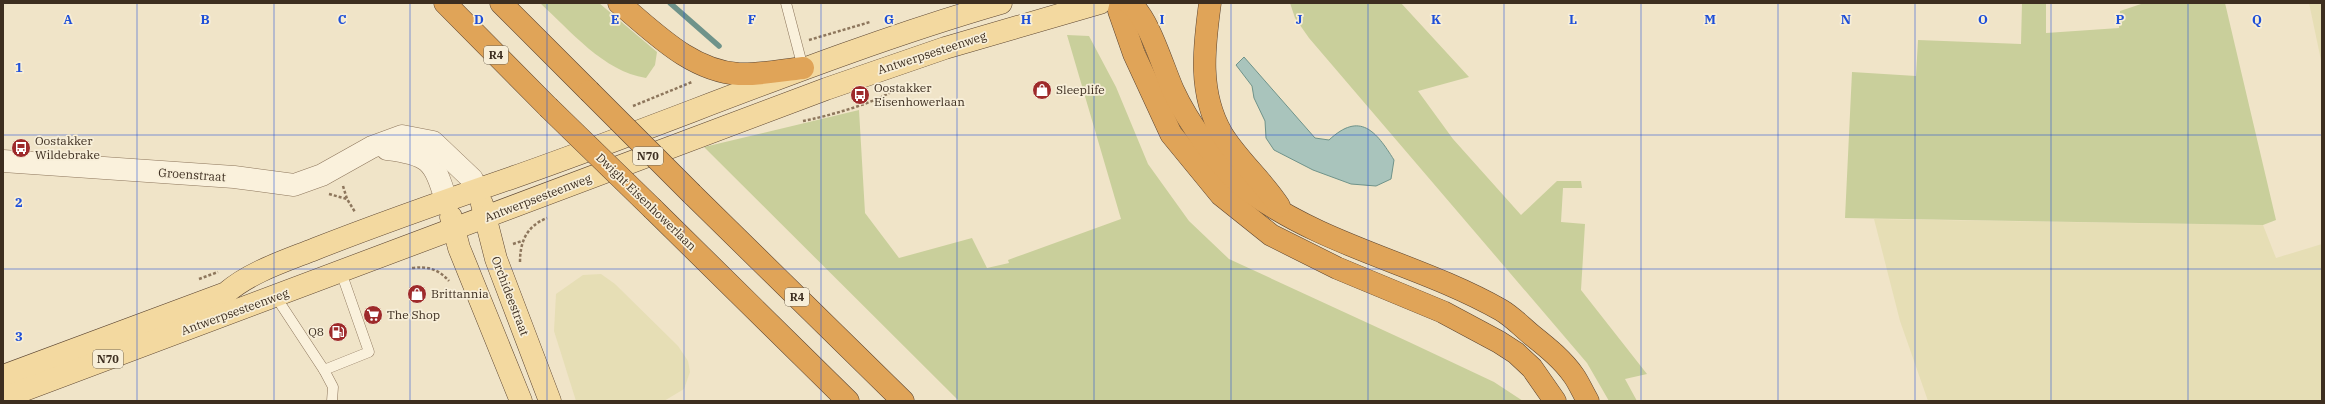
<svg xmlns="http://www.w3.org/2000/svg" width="2325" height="404" font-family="'IBM Plex Serif',serif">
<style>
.farmland{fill:#e6deb5}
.green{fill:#c9cf9b}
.water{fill:#a9c4bc;stroke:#6f938a}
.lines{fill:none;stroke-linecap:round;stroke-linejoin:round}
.stream{stroke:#6f938a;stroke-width:5.5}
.service-casing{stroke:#8d765c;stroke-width:11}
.tertiary-casing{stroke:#8d765c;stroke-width:23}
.primary-casing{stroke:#5b4430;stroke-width:23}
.motorway-casing{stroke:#5b4430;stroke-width:23}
.path{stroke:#8d765c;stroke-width:2.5;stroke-dasharray:3 2;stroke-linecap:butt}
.service{stroke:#faf1dc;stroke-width:10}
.tertiary{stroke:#faf1dc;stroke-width:22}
.primary{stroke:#f3d9a0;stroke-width:22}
.motorway{stroke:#e0a458;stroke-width:22}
.motorway-bridge-casing{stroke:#5b4430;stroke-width:23;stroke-linecap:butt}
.motorway-bridge{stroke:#e0a458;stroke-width:22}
.grid{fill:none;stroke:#1d4ed8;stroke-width:1;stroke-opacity:0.55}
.labels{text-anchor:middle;stroke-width:3.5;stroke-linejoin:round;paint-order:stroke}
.shield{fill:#f7eed8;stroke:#756857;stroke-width:1}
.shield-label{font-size:11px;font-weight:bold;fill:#3d2e20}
.street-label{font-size:12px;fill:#3d2e20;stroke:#f7eed8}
.poi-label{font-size:12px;fill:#3d2e20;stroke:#f7eed8;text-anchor:start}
.grid-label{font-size:13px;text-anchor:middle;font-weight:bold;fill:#1d4ed8;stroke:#f7eed8;stroke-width:3.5;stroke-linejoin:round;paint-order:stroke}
</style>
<rect width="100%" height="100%" fill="#f0e4c8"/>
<!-- farmland -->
<g class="farmland">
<polygon points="2309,3 2322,3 2322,65"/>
<polygon points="1874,219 2263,225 2276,258 2322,244 2322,401 1928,401 1900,321"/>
<polygon points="601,274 615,284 678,346 688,361 690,372 684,389 664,401 576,401 554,331 556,294 583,275"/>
</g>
<!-- green -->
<g class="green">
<path d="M540,3H599L657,52L655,65L646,78C603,71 571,31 540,3Z"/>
<polygon points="1290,3 1401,3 1469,77 1418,91 1453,139 1521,215 1557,181 1581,181 1582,188 1563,188 1561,222 1585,224 1581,290 1647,374 1625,379 1637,401 1609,401 1587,363 1309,38 1295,18"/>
<polygon points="2022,3 2046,3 2046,33 2119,28 2120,11 2144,3 2225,3 2276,220 2263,225 1845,218 1852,72 1916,76 1918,40 2021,44"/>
<polygon points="1067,35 1089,36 1116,87 1148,164 1189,221 1229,259 1409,342 1494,382 1523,401 959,401 704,147 859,110 865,213 899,258 972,238 987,268 1009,263 1008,260 1121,219"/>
</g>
<!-- water -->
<path class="water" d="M1244,57L1315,138L1329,140C1360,111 1376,131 1394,160L1391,179L1376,186L1351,184L1313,170L1274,150L1266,138L1265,121L1254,98L1252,86L1236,65Z"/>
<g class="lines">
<!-- stream -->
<polyline class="stream" points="670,3 719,46"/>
<defs>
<g id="service">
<polyline points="786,3 803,68"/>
<polyline points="276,297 324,370 369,352 341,272"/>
<polyline points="324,370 333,387 332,401"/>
</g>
<g id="tertiary">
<path d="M387,149C430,154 434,161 446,200"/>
<polyline points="3,161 234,177 294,185 322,175 372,147 402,136 433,142 472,179 477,190"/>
</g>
<g id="primary">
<polyline points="482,204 496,259 550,401"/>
<polyline points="451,217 459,248 521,401"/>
<path d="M3,376L226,293C250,272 285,261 315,249C381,223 447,200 514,177C677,120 835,51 1001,3"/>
<polyline points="3,398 826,89 945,48 1100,3"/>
</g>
<g id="motorway">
<polyline points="445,3 548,107"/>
<polyline points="501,3 589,91"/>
<path d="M619,3C655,33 691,71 739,74C760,75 783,70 803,68"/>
<polyline points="1121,3 1119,11 1134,54 1171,134 1221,195 1271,235 1337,268 1443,312 1499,342 1516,353 1532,368 1555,401"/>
<path d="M1129,3C1148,15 1163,68 1173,90C1187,121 1222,171 1249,191C1325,247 1420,264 1501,310C1513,317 1523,328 1533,336C1548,348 1563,360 1574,376C1579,383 1583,393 1588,401"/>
<path d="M1210,3C1204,47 1198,93 1222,134C1238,160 1262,180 1279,206"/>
<polyline points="692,194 903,401"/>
<polyline points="653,209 848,401"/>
</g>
</defs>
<!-- service casing -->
<use href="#service" class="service-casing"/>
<!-- tertiary casing -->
<use href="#tertiary" class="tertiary-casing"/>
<!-- primary casing -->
<use href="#primary" class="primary-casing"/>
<!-- motorway casing -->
<use href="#motorway" class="motorway-casing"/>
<!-- path -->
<g class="path">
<polyline points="809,40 870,22"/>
<polyline points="633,106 692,82"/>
<path d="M803,121C824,117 881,102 896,88"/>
<polyline points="343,186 347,199 355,212"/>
<polyline points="329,194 347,199"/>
<polyline points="513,244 522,241"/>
<path d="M520,262C520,241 527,226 547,218"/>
<path d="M412,268C428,266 438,269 449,281"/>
<polyline points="199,279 218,272"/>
</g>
<!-- service -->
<use href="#service" class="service"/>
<!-- tertiary -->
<use href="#tertiary" class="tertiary"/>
<!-- primary -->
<use href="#primary" class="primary"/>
<!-- motorway -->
<use href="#motorway" class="motorway"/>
<defs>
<g id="motorway-bridge">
<polyline points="589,91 692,194"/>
<polyline points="548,107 653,209"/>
</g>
</defs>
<!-- motorway-bridge casing -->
<use href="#motorway-bridge" class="motorway-bridge-casing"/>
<!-- motorway-bridge -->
<use href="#motorway-bridge" class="motorway-bridge"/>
</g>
<!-- grid -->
<path class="grid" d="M137,3V401M274,3V401M410,3V401M547,3V401M684,3V401M821,3V401M957,3V401M1094,3V401M1231,3V401M1368,3V401M1504,3V401M1641,3V401M1778,3V401M1915,3V401M2051,3V401M2188,3V401M3,135H2322M3,269H2322"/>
<!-- icons -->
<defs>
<symbol id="shop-disc" viewBox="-11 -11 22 22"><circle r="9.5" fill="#9e2a2b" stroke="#f7eed8"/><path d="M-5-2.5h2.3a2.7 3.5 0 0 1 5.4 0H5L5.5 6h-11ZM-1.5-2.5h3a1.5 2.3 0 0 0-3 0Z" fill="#fff"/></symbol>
<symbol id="bus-disc" viewBox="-11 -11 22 22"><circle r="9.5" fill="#9e2a2b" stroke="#f7eed8"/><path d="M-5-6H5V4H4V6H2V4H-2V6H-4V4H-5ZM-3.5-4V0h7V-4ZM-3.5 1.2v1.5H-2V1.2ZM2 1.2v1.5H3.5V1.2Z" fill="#fff"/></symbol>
<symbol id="supermarket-disc" viewBox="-11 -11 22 22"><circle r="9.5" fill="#9e2a2b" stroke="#f7eed8"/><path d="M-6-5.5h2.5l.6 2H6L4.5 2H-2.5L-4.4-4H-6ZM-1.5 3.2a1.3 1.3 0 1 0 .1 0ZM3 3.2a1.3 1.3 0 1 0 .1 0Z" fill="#fff"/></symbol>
<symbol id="fuel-disc" viewBox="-11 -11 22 22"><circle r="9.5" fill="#9e2a2b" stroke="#f7eed8"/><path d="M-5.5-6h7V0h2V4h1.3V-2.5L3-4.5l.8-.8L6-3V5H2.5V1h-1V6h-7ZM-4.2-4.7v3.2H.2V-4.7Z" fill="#fff"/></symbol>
</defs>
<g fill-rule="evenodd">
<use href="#shop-disc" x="1031" y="79" width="22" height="22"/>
<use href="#bus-disc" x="849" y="84" width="22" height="22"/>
<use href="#bus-disc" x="10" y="137" width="22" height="22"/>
<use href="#shop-disc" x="406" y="283" width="22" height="22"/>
<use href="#supermarket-disc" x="362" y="304" width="22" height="22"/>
<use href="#fuel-disc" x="327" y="321" width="22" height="22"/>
</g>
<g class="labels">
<!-- shield labels -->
<g class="shield">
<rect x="484" y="46" width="24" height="18" rx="3"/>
<rect x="633" y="147" width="30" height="18" rx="3"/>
<rect x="785" y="288" width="24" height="18" rx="3"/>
<rect x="93" y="350" width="30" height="18" rx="3"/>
</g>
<g class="shield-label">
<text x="496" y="59">R4</text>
<text x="648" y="160">N70</text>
<text x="797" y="301">R4</text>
<text x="108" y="363">N70</text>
</g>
<!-- street labels -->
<g class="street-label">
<text transform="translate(932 53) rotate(-18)" y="4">Antwerpsesteenweg</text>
<text transform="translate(192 175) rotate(4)" y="4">Groenstraat</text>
<text transform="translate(538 198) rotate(-21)" y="4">Antwerpsesteenweg</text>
<text transform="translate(646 202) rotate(44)" y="4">Dwight Eisenhowerlaan</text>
<text transform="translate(510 296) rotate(69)" y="4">Orchideestraat</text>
<text transform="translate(235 312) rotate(-20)" y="4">Antwerpsesteenweg</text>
</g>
<!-- poi labels -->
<g class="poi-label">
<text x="874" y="92">Oostakker<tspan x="874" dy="14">Eisenhowerlaan</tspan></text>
<text x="1056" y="94">Sleeplife</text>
<text x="35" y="145">Oostakker<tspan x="35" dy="14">Wildebrake</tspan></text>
<text x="431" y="298">Brittannia</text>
<text x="387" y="319">The Shop</text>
<text x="324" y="336" text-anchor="end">Q8</text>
</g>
</g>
<g class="grid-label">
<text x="68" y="24">A</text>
<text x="205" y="24">B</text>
<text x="342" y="24">C</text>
<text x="479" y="24">D</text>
<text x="615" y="24">E</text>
<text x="752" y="24">F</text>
<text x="889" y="24">G</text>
<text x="1026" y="24">H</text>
<text x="1162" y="24">I</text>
<text x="1299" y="24">J</text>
<text x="1436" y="24">K</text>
<text x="1573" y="24">L</text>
<text x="1710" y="24">M</text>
<text x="1846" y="24">N</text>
<text x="1983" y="24">O</text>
<text x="2120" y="24">P</text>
<text x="2257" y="24">Q</text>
<text x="19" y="72">1</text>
<text x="19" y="207">2</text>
<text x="19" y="341">3</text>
</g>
<!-- border -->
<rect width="2325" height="404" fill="none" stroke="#3d2e20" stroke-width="8"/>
</svg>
